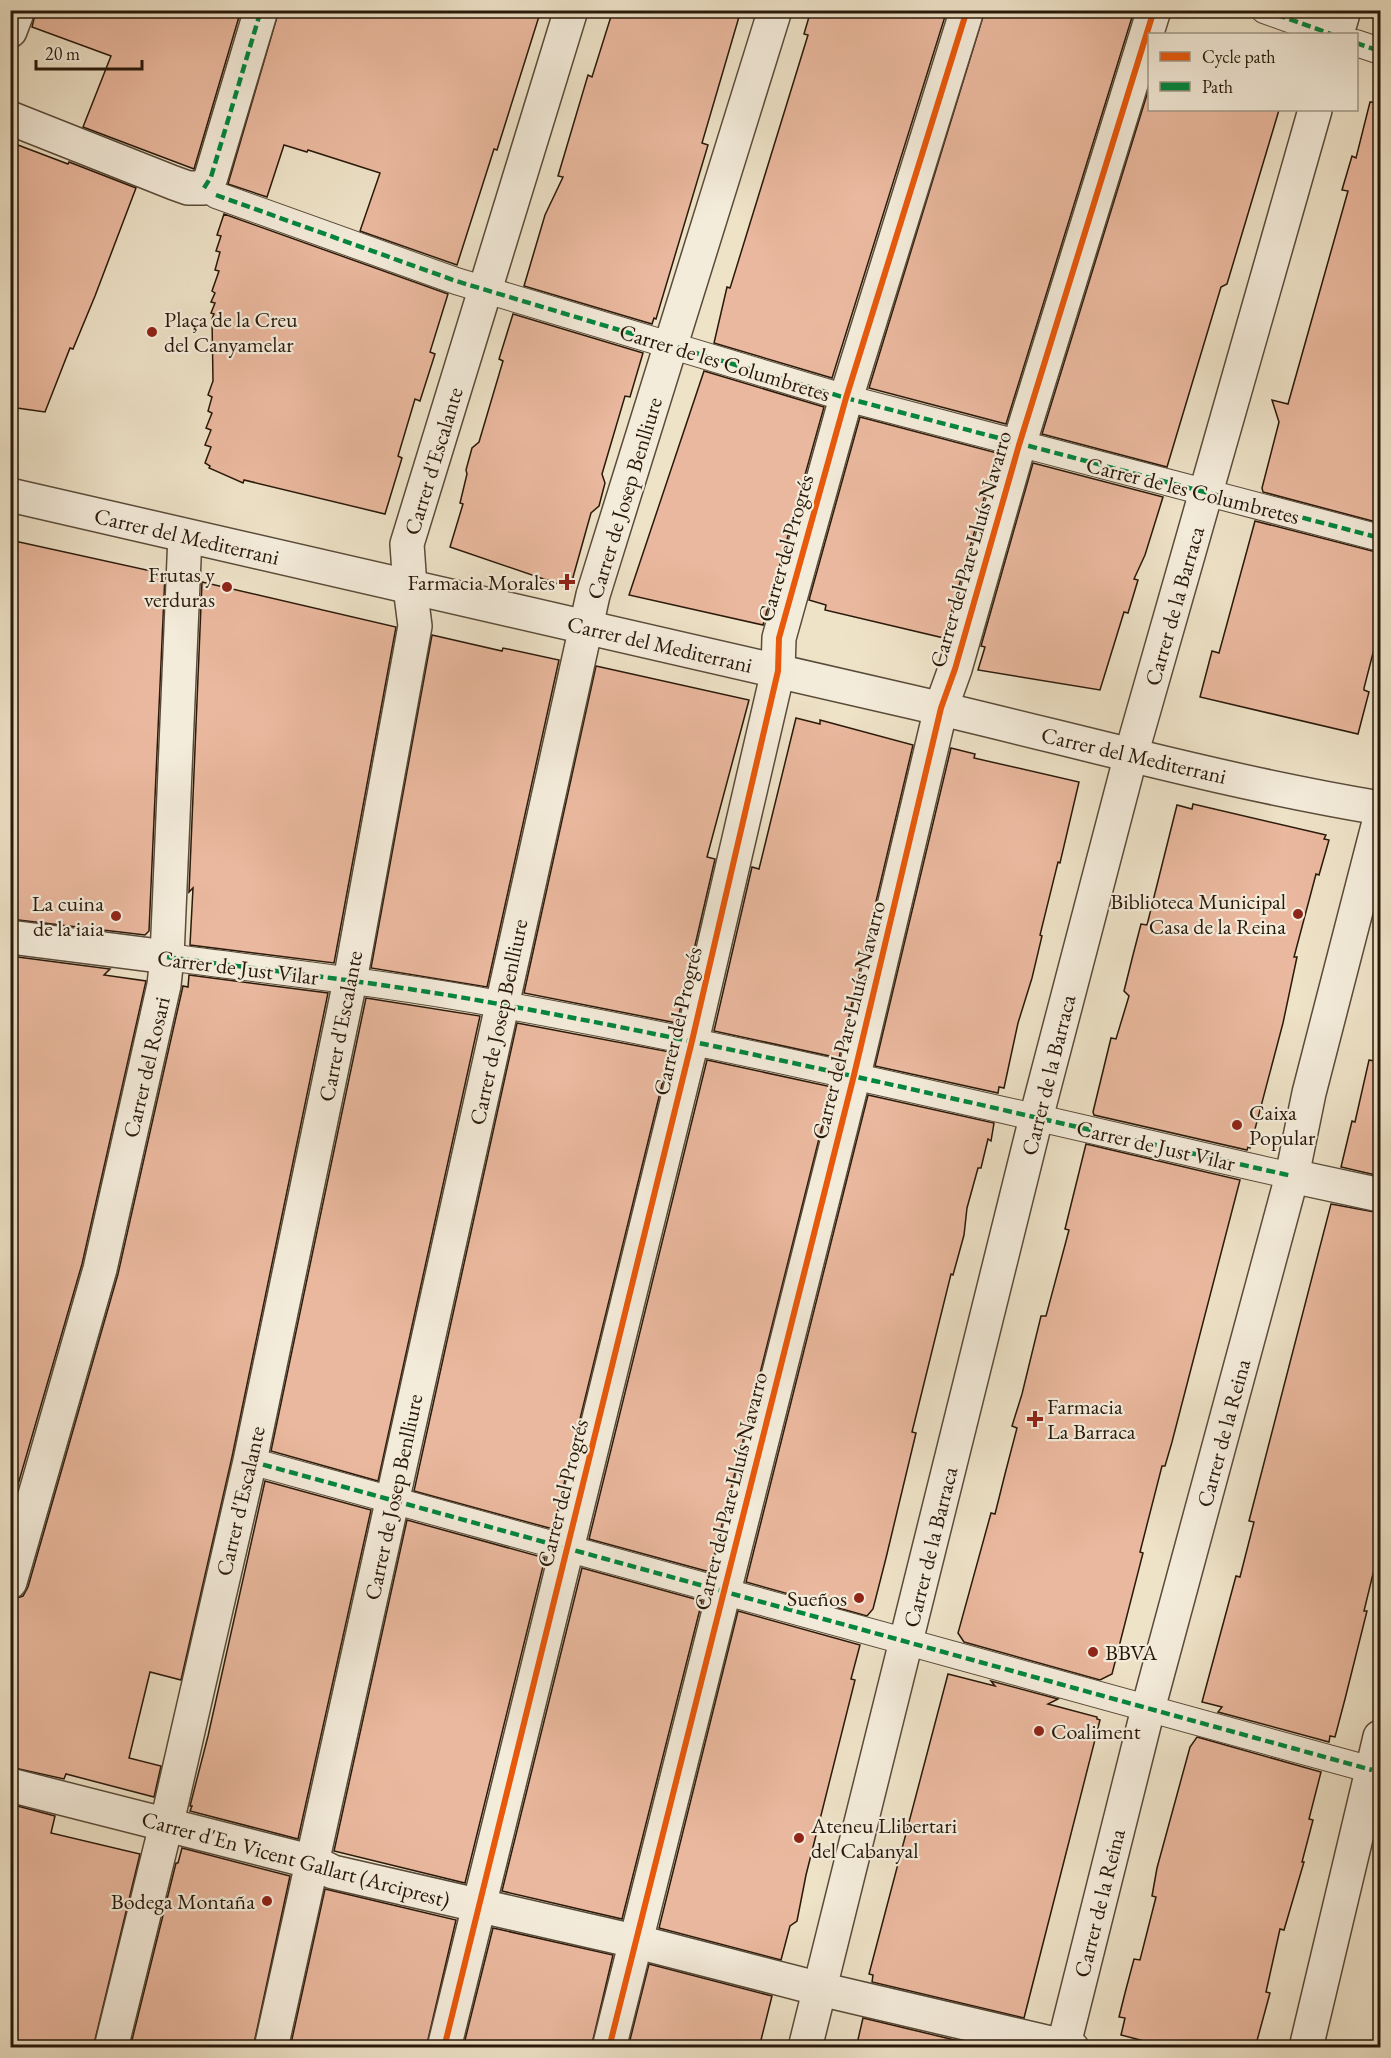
<svg xmlns="http://www.w3.org/2000/svg" width="1391" height="2058" font-family="'EB Garamond',serif">
<style>
.building{fill:#eab89e;stroke:#29190a;stroke-width:1.5}
.lines{fill:none;stroke-linecap:round;stroke-linejoin:round}
.pedestrian-casing{stroke:#5a4b39;stroke-width:28}
.minor-casing{stroke:#5a4b39;stroke-width:36}
.tertiary-casing{stroke:#5a4b39;stroke-width:36}
.pedestrian{stroke:#f4ecdb;stroke-width:26}
.minor{stroke:#f4ecdb;stroke-width:33}
.tertiary{stroke:#f4ecdb;stroke-width:33}
.quiet{stroke:#00873e;stroke-width:4.5;stroke-dasharray:9 4.5;stroke-linecap:butt}
.cycleway-casing{stroke:#f4ecdb;stroke-width:10}
.cycleway{stroke:#e8590c;stroke-width:6}
.poi-dot{fill:#8f2418;stroke:#f4ecdb;stroke-width:2}
.labels{text-anchor:middle;stroke-width:4.5;stroke-linejoin:round;paint-order:stroke}
.poi-label{font-size:22px;fill:#29190a;stroke:#f4ecdb;text-anchor:start}
.street-label{font-size:22px;fill:#29190a;stroke:#f4ecdb}
</style>
<rect width="100%" height="100%" fill="#eee2c7"/>
<filter id="stains"><feTurbulence type="fractalNoise" baseFrequency=".00333" numOctaves="4"/><feColorMatrix values="0 0 0 0 .2 0 0 0 0 .09 0 0 0 0 .02 0 0 0 .5 -.17"/></filter>
<radialGradient id="worn" r=".72"><stop offset=".6" stop-color="#630" stop-opacity="0"/><stop offset="1" stop-color="#630" stop-opacity=".3"/></radialGradient>
<!-- building -->
<g class="building">
<polygon points="36,10 241,10 194,169 83,127 111,56 32,27"/>
<polygon points="279,10 541,10 497,150 494,149 457,265 360,231 380,173 308,150 307,152 284,145 267,197 228,184"/>
<polygon points="613,10 741,10 702,143 708,145 656,319 654,318 652,324 524,286 545,215 563,177 558,176 588,75 592,77"/>
<polygon points="811,10 947,10 832,378 714,343 727,287 730,288 731,285 808,35 804,34"/>
<polygon points="985,10 1124,10 1133,14 1006,424 869,388"/>
<polygon points="1149,88 1149,110 1279,110 1227,284 1221,287 1167,467 1042,434"/>
<polygon points="1370,102 1380,103 1380,523 1263,492 1262,488 1279,422 1272,400 1288,404 1348,191 1342,190 1352,156 1356,158"/>
<polygon points="10,142 68,164 69,162 136,188 95,296 73,349 70,348 45,412 10,407"/>
<polygon points="224,214 448,294 430,352 435,354 420,401 415,399 398,456 402,458 385,514 244,480 243,483 209,468 210,466 205,463 211,447 205,445 211,430 206,428 212,413 208,411 212,397 208,395 213,381 212,319 214,314 211,313 215,303 211,302 215,293 212,291 219,271 215,270 220,252 216,251 221,236 217,235"/>
<polygon points="513,314 643,353 630,397 625,396 602,474 605,483 599,506 591,513 570,588 450,547 463,504 460,503 467,474 466,470 472,448 479,442 503,361 499,359"/>
<polygon points="704,371 824,407 763,625 629,595"/>
<polygon points="860,417 997,453 944,638 825,610 826,605 809,600"/>
<polygon points="1033,463 1163,497 1145,555 1134,579 1138,580 1128,613 1124,612 1100,690 978,670 985,647 981,646"/>
<polygon points="1255,521 1380,553 1380,626 1364,688 1364,690 1369,692 1358,734 1200,697 1212,651 1219,653"/>
<polygon points="10,540 165,574 149,931 145,935 10,919"/>
<polygon points="202,582 396,627 334,963 190,945 193,888 189,892"/>
<polygon points="432,635 502,651 503,648 559,660 487,987 371,968"/>
<polygon points="596,666 749,700 707,857 715,859 677,1023 524,993"/>
<polygon points="796,718 820,724 820,720 913,745 839,1058 714,1031 752,867 759,869"/>
<polygon points="951,748 975,754 974,758 1079,782 1060,863 1058,862 1040,935 1042,936 1032,978 1018,1023 1004,1088 999,1087 998,1093 875,1066"/>
<polygon points="1193,804 1326,835 1324,839 1329,840 1319,875 1316,874 1294,957 1297,957 1283,1023 1250,1148 1248,1147 1247,1150 1094,1115 1093,1112 1111,1038 1116,1039 1129,996 1124,991 1133,955 1141,924 1147,925 1177,805 1192,809"/>
<polygon points="10,956 110,969 104,975 146,981 82,1264 10,1512"/>
<polygon points="189,975 328,993 232,1457 181,1680 150,1672 129,1758 161,1766 154,1797 66,1774 64,1779 10,1767 10,1600 23,1596 28,1587 118,1274 183,986 188,987"/>
<polygon points="366,998 480,1016 378,1481 271,1451"/>
<polygon points="517,1023 670,1052 553,1529 414,1491"/>
<polygon points="707,1060 832,1087 710,1572 589,1539"/>
<polygon points="1369,1060 1380,1062 1380,1176 1341,1167 1352,1121 1355,1122"/>
<polygon points="868,1095 994,1123 991,1141 988,1139 981,1168 978,1168 967,1208 964,1235 953,1275 951,1274 912,1432 916,1433 886,1558 873,1609 867,1616 746,1582"/>
<polygon points="1086,1144 1240,1180 1172,1442 1165,1466 1162,1466 1140,1552 1143,1553 1112,1674 1100,1680 964,1642 958,1633 991,1513 995,1514 1005,1474 1017,1428 1012,1426 1022,1394 1041,1316 1046,1316 1069,1230 1065,1229"/>
<polygon points="1331,1204 1380,1213 1380,1545 1364,1611 1367,1611 1345,1699 1335,1737 1330,1736 1329,1742 1218,1712 1222,1707 1202,1702 1236,1576 1240,1577 1254,1522 1249,1521"/>
<polygon points="265,1481 371,1510 298,1839 190,1811 192,1806 190,1806 208,1736"/>
<polygon points="407,1520 545,1558 465,1883 334,1851"/>
<polygon points="582,1568 702,1601 622,1919 502,1891"/>
<polygon points="738,1611 860,1645 851,1679 855,1680 806,1875 797,1921 790,1926 781,1960 659,1928"/>
<polygon points="948,1674 995,1686 991,1681 1058,1699 1048,1704 1097,1717 1097,1719 1100,1720 1024,2018 872,1982 873,1975 869,1974"/>
<polygon points="1197,1737 1321,1772 1309,1819 1313,1820 1302,1862 1304,1862 1284,1930 1280,1929 1266,1992 1270,1993 1255,2048 1171,2048 1121,2035 1125,2018 1119,2017 1125,1993 1134,1959 1140,1960 1156,1897 1152,1896 1157,1868 1190,1747"/>
<polygon points="10,1804 55,1816 51,1833 140,1854 93,2048 10,2048"/>
<polygon points="182,1848 290,1876 253,2048 130,2048 176,1863 178,1863"/>
<polygon points="325,1889 456,1920 426,2048 290,2048"/>
<polygon points="493,1928 613,1955 591,2048 463,2048"/>
<polygon points="649,1964 772,1996 759,2048 628,2048"/>
<polygon points="863,2018 988,2048 856,2048"/>
</g>
<g class="lines">
<defs>
<g id="pedestrian">
<polyline points="1264,10 1331,34"/>
<polyline points="1356,43 1380,51"/>
<polyline points="216,195 456,281 846,398 1380,538"/>
<path d="M167,957C280,972 393,984 504,1005C769,1053 1030,1117 1292,1176"/>
<polyline points="250,1461 1372,1770"/>
</g>
<g id="minor">
<polyline points="10,31 18,10"/>
<polyline points="1337,34 1344,10"/>
<polyline points="10,118 174,183 188,188 204,188 211,177 261,10"/>
<polyline points="10,937 167,957"/>
<polyline points="1292,1176 1380,1195"/>
<polyline points="10,1582 100,1269 164,985 167,957 185,536"/>
<polyline points="10,1785 313,1862 333,1872 634,1941 820,1989 1072,2048"/>
<polyline points="111,2048 171,1805 250,1461 350,981 415,626 410,587 407,544 571,10"/>
<polyline points="271,2048 593,595 775,10"/>
<polyline points="444,2048 692,1041 778,671 779,638 846,398 967,10"/>
<polyline points="609,2048 854,1075 941,708 955,669 1019,445 1154,10"/>
<polyline points="805,2048 1036,1118 1131,755 1315,110"/>
</g>
<g id="tertiary">
<path d="M10,495C311,566 612,633 912,702C1068,738 1223,782 1380,808"/>
<polyline points="1063,2048 1148,1709 1292,1176 1309,1093 1380,818"/>
<polyline points="1306,2048 1380,1737"/>
</g>
</defs>
<!-- pedestrian casing -->
<use href="#pedestrian" class="pedestrian-casing"/>
<!-- minor casing -->
<use href="#minor" class="minor-casing"/>
<!-- tertiary casing -->
<use href="#tertiary" class="tertiary-casing"/>
<!-- pedestrian -->
<use href="#pedestrian" class="pedestrian"/>
<!-- minor -->
<use href="#minor" class="minor"/>
<!-- tertiary -->
<use href="#tertiary" class="tertiary"/>
<!-- quiet -->
<g class="quiet">
<polyline points="1264,10 1331,34"/>
<polyline points="10,31 18,10"/>
<polyline points="1356,43 1380,51"/>
<polyline points="204,188 211,177 261,10"/>
<polyline points="216,195 456,281 846,398 1380,538"/>
<path d="M167,957C280,972 393,984 504,1005C769,1053 1030,1117 1292,1176"/>
<polyline points="250,1461 1372,1770"/>
</g>
<defs>
<g id="cycleway">
<polyline points="444,2048 692,1041 778,671 779,638 846,398 967,10"/>
<polyline points="609,2048 854,1075 941,708 955,669 1019,445 1154,10"/>
</g>
</defs>
<!-- cycleway casing -->
<use href="#cycleway" class="cycleway-casing"/>
<!-- cycleway -->
<use href="#cycleway" class="cycleway"/>
</g>
<!-- markers -->
<g class="poi-dot">
<circle cx="152" cy="332" r="6"/>
<path d="M564 573h6v6h6v6h-6v6h-6v-6h-6v-6h6z"/>
<circle cx="227" cy="587" r="6"/>
<circle cx="1298" cy="914" r="6"/>
<circle cx="116" cy="916" r="6"/>
<circle cx="1237" cy="1125" r="6"/>
<path d="M1032 1410h6v6h6v6h-6v6h-6v-6h-6v-6h6z"/>
<circle cx="859" cy="1598" r="6"/>
<circle cx="1093" cy="1652" r="6"/>
<circle cx="1039" cy="1731" r="6"/>
<circle cx="799" cy="1838" r="6"/>
<circle cx="267" cy="1901" r="6"/>
</g>
<g class="labels">
<!-- poi labels -->
<g class="poi-label">
<text x="164" y="327">Plaça de la Creu<tspan x="164" dy="25">del Canyamelar</tspan></text>
<text x="215" y="582" text-anchor="end">Frutas y<tspan x="215" dy="25">verduras</tspan></text>
<text x="555" y="590" text-anchor="end">Farmacia Morales</text>
<text x="1286" y="909" text-anchor="end">Biblioteca Municipal<tspan x="1286" dy="25">Casa de la Reina</tspan></text>
<text x="104" y="911" text-anchor="end">La cuina<tspan x="104" dy="25">de la iaia</tspan></text>
<text x="1249" y="1120">Caixa<tspan x="1249" dy="25">Popular</tspan></text>
<text x="1047" y="1414">Farmacia<tspan x="1047" dy="25">La Barraca</tspan></text>
<text x="847" y="1606" text-anchor="end">Sueños</text>
<text x="1105" y="1660">BBVA</text>
<text x="1051" y="1739">Coaliment</text>
<text x="811" y="1833">Ateneu Llibertari<tspan x="811" dy="25">del Cabanyal</tspan></text>
<text x="255" y="1909" text-anchor="end">Bodega Montaña</text>
</g>
<!-- street labels -->
<g class="street-label">
<text transform="translate(725 362) rotate(17)" y="8">Carrer de les Columbretes</text>
<text transform="translate(433 461) rotate(-73)" y="8">Carrer d'Escalante</text>
<text transform="translate(1193 490) rotate(14)" y="8">Carrer de les Columbretes</text>
<text transform="translate(624 498) rotate(-73)" y="8">Carrer de Josep Benlliure</text>
<text transform="translate(187 536) rotate(13)" y="8">Carrer del Mediterrani</text>
<text transform="translate(785 548) rotate(-74)" y="8">Carrer del Progrés</text>
<text transform="translate(970 549) rotate(-74)" y="8">Carrer del Pare Lluís Navarro</text>
<text transform="translate(1174 606) rotate(-74)" y="8">Carrer de la Barraca</text>
<text transform="translate(660 644) rotate(13)" y="8">Carrer del Mediterrani</text>
<text transform="translate(1134 755) rotate(13)" y="8">Carrer del Mediterrani</text>
<text transform="translate(238 967) rotate(7)" y="8">Carrer de Just Vilar</text>
<text transform="translate(848 1020) rotate(-76)" y="8">Carrer del Pare Lluís Navarro</text>
<text transform="translate(677 1021) rotate(-77)" y="8">Carrer del Progrés</text>
<text transform="translate(498 1022) rotate(-78)" y="8">Carrer de Josep Benlliure</text>
<text transform="translate(340 1026) rotate(-79)" y="8">Carrer d'Escalante</text>
<text transform="translate(146 1067) rotate(-77)" y="8">Carrer del Rosari</text>
<text transform="translate(1048 1075) rotate(-76)" y="8">Carrer de la Barraca</text>
<text transform="translate(1156 1145) rotate(13)" y="8">Carrer de Just Vilar</text>
<text transform="translate(1223 1433) rotate(-75)" y="8">Carrer de la Reina</text>
<text transform="translate(730 1491) rotate(-76)" y="8">Carrer del Pare Lluís Navarro</text>
<text transform="translate(562 1493) rotate(-76)" y="8">Carrer del Progrés</text>
<text transform="translate(393 1497) rotate(-78)" y="8">Carrer de Josep Benlliure</text>
<text transform="translate(240 1501) rotate(-77)" y="8">Carrer d'Escalante</text>
<text transform="translate(930 1547) rotate(-76)" y="8">Carrer de la Barraca</text>
<text transform="translate(296 1859) rotate(15)" y="8">Carrer d'En Vicent Gallart (Arciprest)</text>
<text transform="translate(1099 1903) rotate(-76)" y="8">Carrer de la Reina</text>
</g>
</g>
<!-- margin -->
<rect width="1391" height="2058" fill="none" stroke="#eee2c7" stroke-width="36"/>
<rect x="12" y="12" width="1367" height="2034" fill="none" stroke="#29190a" stroke-width="3"/>
<rect x="18" y="18" width="1355" height="2022" fill="none" stroke="#29190a" stroke-width="1.5"/>
<!-- legend -->
<rect x="1148" y="33" width="210" height="78" fill="#f4ecdb" stroke="#a39887" stroke-width="1.5"/>
<rect x="1160" y="52" width="30" height="9" fill="#e8590c" stroke="#a39887" stroke-width="1.5"/>
<text x="1202" y="63" font-size="18" fill="#29190a">Cycle path</text>
<rect x="1160" y="82" width="30" height="9" fill="#00873e" stroke="#a39887" stroke-width="1.5"/>
<text x="1202" y="93" font-size="18" fill="#29190a">Path</text>
<!-- scale -->
<path d="M36 60v9h106v-9" fill="none" stroke="#29190a" stroke-width="3"/>
<text x="45" y="60" font-size="18" fill="#29190a" stroke="#f4ecdb" stroke-width="4.5" paint-order="stroke">20 m</text>
<rect width="100%" height="100%" filter="url(#stains)"/>
<rect width="100%" height="100%" fill="url(#worn)"/>
</svg>
